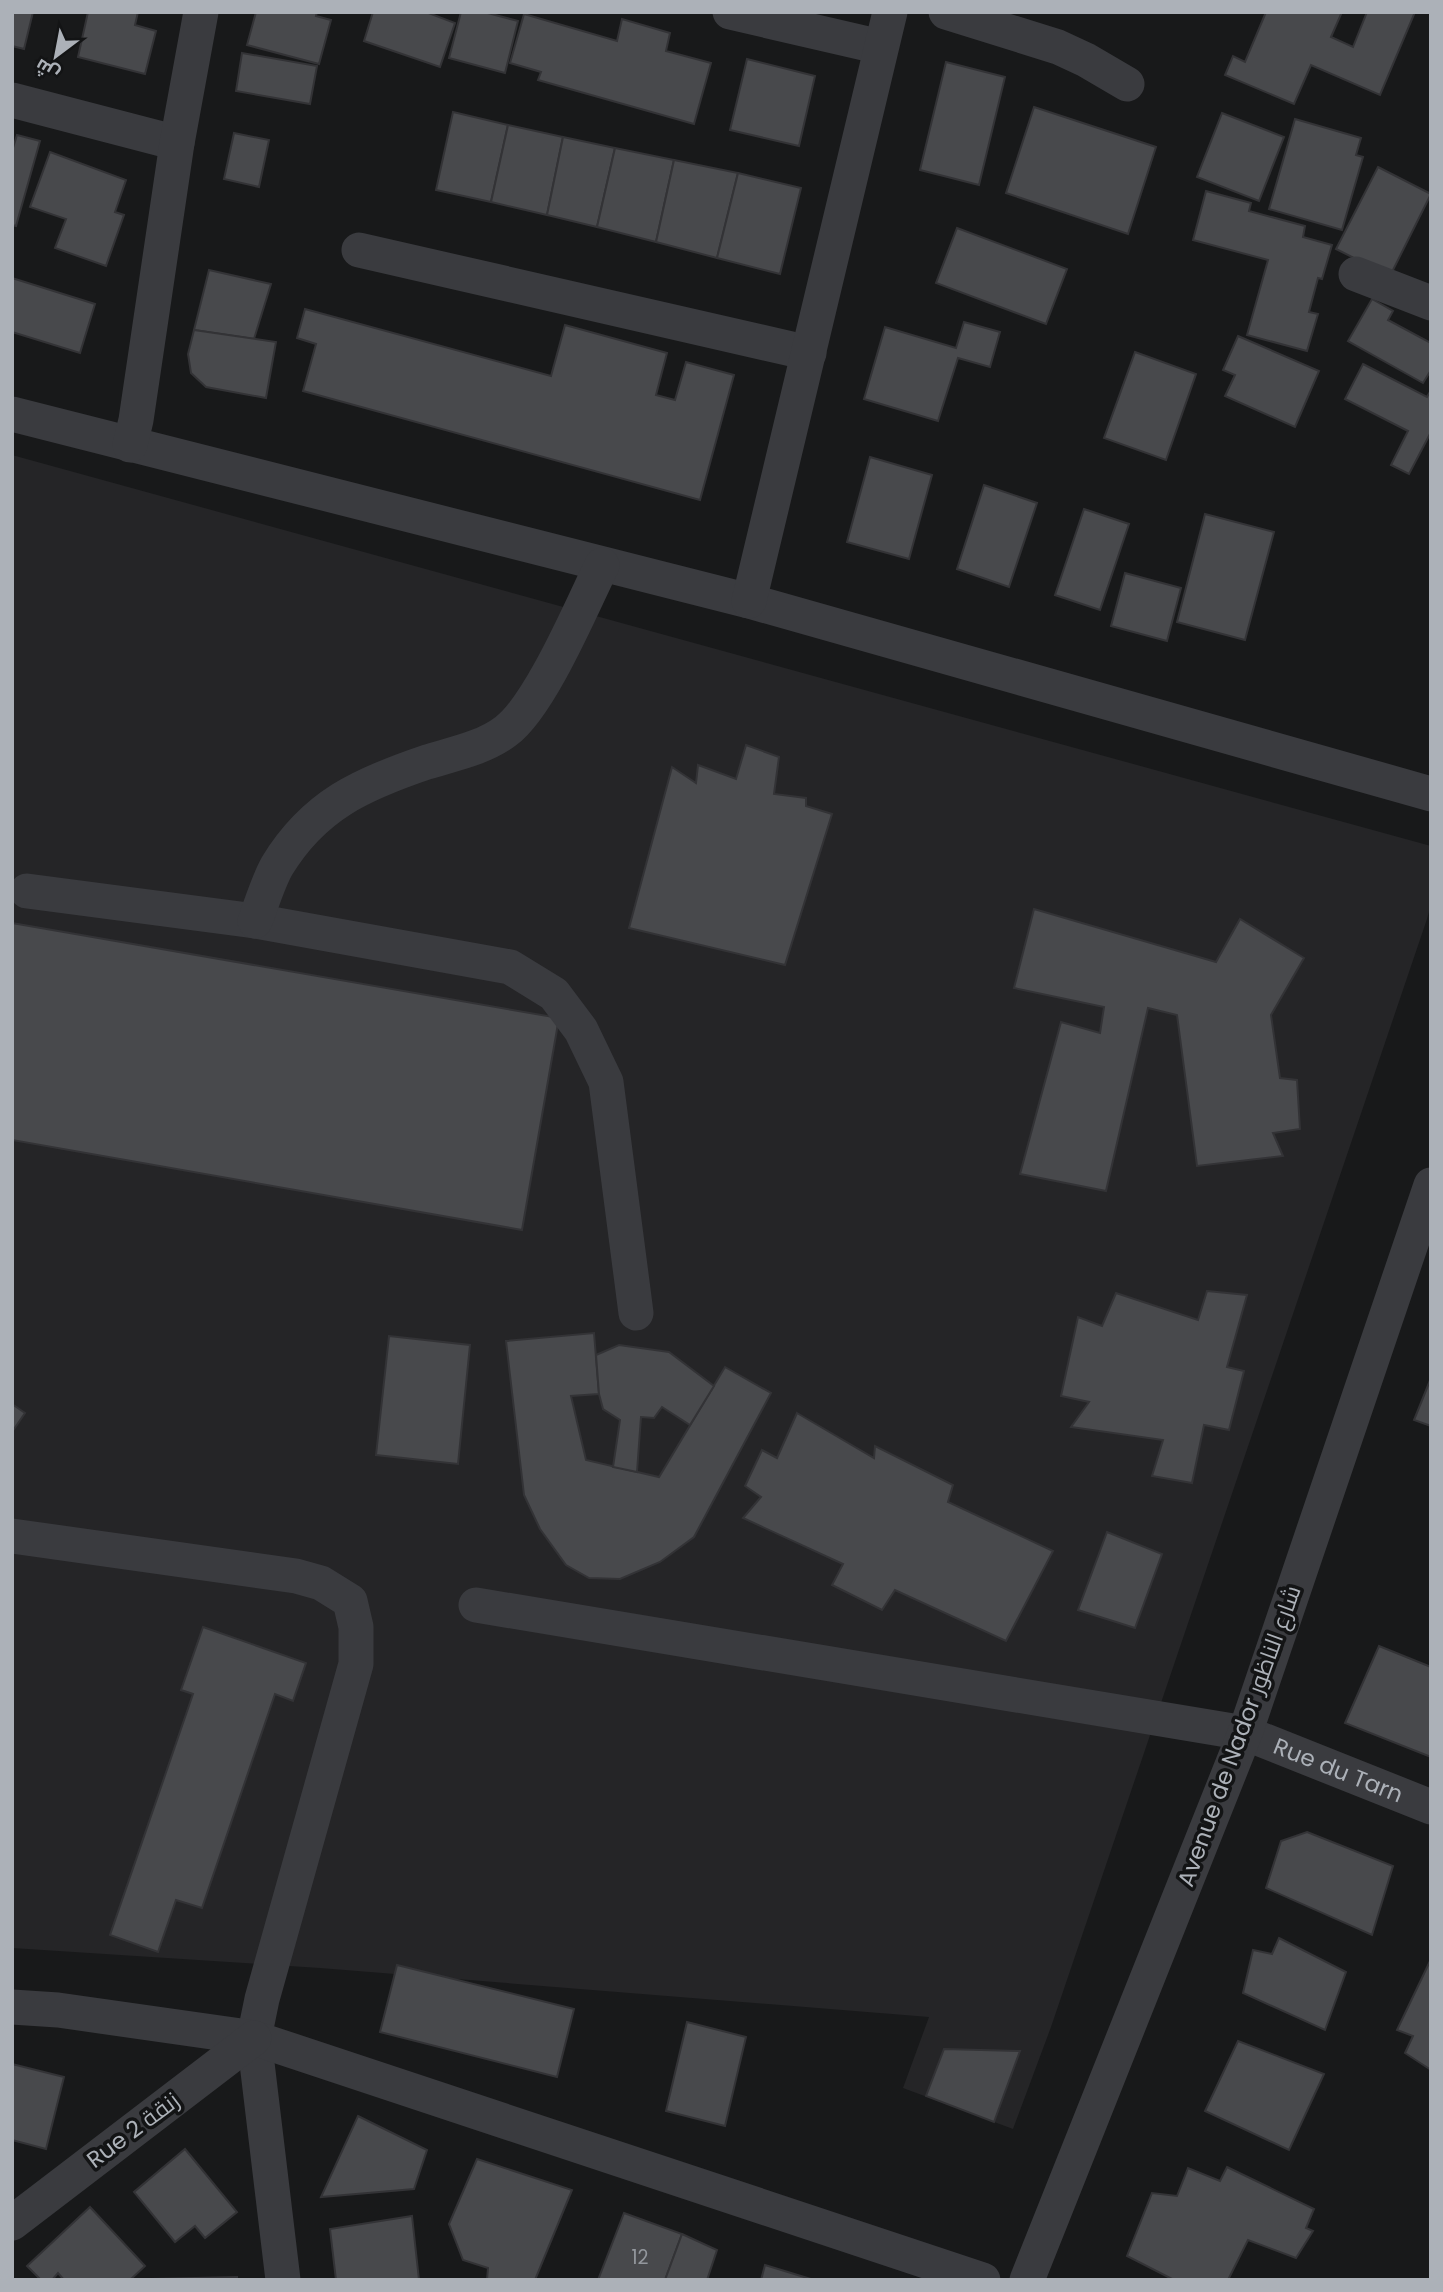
<svg xmlns="http://www.w3.org/2000/svg" width="1443" height="2292" font-family="Poppins,Cairo,sans-serif">
<style>
.built{fill:#252527}
.building{fill:#48494c;stroke:#333336;stroke-width:2}
.lines{fill:none;stroke-linecap:round;stroke-linejoin:round}
.minor{stroke:#3a3b3f;stroke-width:35}
.labels{text-anchor:middle;stroke-width:7;stroke-linejoin:round;paint-order:stroke}
.number-label{font-size:19px;fill:#93979d}
.street-label{font-size:23px;fill:#acb1b8;stroke:#131415}
</style>
<rect width="100%" height="100%" fill="#18191a"/>
<!-- built -->
<polygon class="built" points="12,455 1431,846 1431,904 1427,919 1051,2027 1013,2129 903,2088 929,2017 320,1968 12,1948"/>
<!-- building -->
<g class="building">
<polygon points="12,12 33,12 24,49 12,46"/>
<polygon points="88,12 138,12 135,25 156,31 145,74 78,57"/>
<polygon points="256,12 317,12 316,16 331,20 319,64 247,45"/>
<polygon points="373,12 426,12 455,23 440,67 364,41"/>
<polygon points="461,12 484,12 518,21 505,73 449,58"/>
<polygon points="1266,12 1342,12 1331,37 1353,47 1367,12 1415,12 1380,95 1311,65 1294,104 1225,75 1233,56 1245,62"/>
<polygon points="524,14 617,41 622,19 670,33 666,51 711,63 694,124 538,80 541,72 510,63"/>
<polygon points="242,53 317,66 310,104 236,91"/>
<polygon points="747,59 815,76 799,146 730,130"/>
<polygon points="946,62 1005,77 979,185 920,170"/>
<polygon points="1034,107 1156,147 1128,234 1006,193"/>
<polygon points="453,112 508,125 491,202 436,190"/>
<polygon points="1222,113 1284,137 1259,201 1197,177"/>
<polygon points="1295,119 1361,138 1356,155 1363,157 1342,230 1269,209"/>
<polygon points="508,125 563,137 547,215 491,202"/>
<polygon points="234,133 269,140 259,187 224,179"/>
<polygon points="17,135 40,141 16,226 12,225 12,151"/>
<polygon points="563,137 615,148 597,227 547,215"/>
<polygon points="615,148 674,160 656,242 597,227"/>
<polygon points="50,152 126,180 115,212 124,215 106,266 55,248 66,219 30,207"/>
<polygon points="674,160 738,173 717,258 656,242"/>
<polygon points="1378,167 1431,194 1390,276 1336,249"/>
<polygon points="738,173 801,188 780,274 717,258"/>
<polygon points="1206,191 1251,203 1249,211 1305,226 1303,237 1332,245 1322,279 1318,278 1309,312 1318,314 1307,351 1247,335 1268,260 1193,240"/>
<polygon points="957,228 1067,269 1046,324 936,283"/>
<polygon points="209,270 271,284 254,339 194,330"/>
<polygon points="12,278 95,304 80,353 12,332"/>
<polygon points="1372,299 1393,311 1388,320 1431,343 1431,370 1423,383 1348,341"/>
<polygon points="305,309 551,376 565,325 667,353 656,395 675,400 686,362 734,375 700,500 303,391 316,344 297,338"/>
<polygon points="964,322 1000,332 990,367 958,358 938,421 864,399 885,327 956,348"/>
<polygon points="194,330 276,342 266,398 206,387 191,373 188,354"/>
<polygon points="1238,336 1319,371 1295,427 1225,396 1235,375 1223,370"/>
<polygon points="1135,352 1196,374 1166,460 1104,438"/>
<polygon points="1363,364 1427,397 1431,390 1431,432 1409,474 1391,465 1408,431 1345,399"/>
<polygon points="870,457 932,475 909,559 847,542"/>
<polygon points="984,485 1037,503 1009,587 957,569"/>
<polygon points="1084,509 1129,524 1100,610 1055,595"/>
<polygon points="1205,514 1274,532 1245,640 1177,622"/>
<polygon points="1125,573 1181,588 1167,641 1111,626"/>
<polygon points="746,745 779,757 774,794 806,798 806,806 832,814 785,965 629,928 672,767 696,783 698,765 736,779"/>
<polygon points="1034,909 1216,962 1240,919 1304,958 1271,1015 1280,1078 1297,1080 1300,1129 1273,1133 1283,1156 1197,1166 1177,1015 1148,1008 1106,1191 1020,1174 1061,1022 1100,1033 1104,1007 1014,988"/>
<polygon points="12,923 559,1018 522,1230 12,1140"/>
<polygon points="1207,1291 1247,1295 1227,1367 1244,1371 1229,1430 1204,1425 1192,1483 1152,1476 1163,1440 1071,1427 1089,1402 1061,1396 1078,1317 1102,1326 1116,1293 1198,1320"/>
<polygon points="594,1333 599,1394 571,1396 586,1460 659,1477 725,1367 771,1393 694,1537 660,1562 620,1579 589,1578 566,1565 540,1529 524,1495 506,1341"/>
<polygon points="389,1336 470,1345 458,1464 376,1455"/>
<polygon points="619,1345 669,1352 714,1386 690,1425 662,1407 654,1418 641,1417 637,1472 613,1467 620,1420 603,1409 599,1394 596,1355"/>
<polygon points="1431,1378 1431,1426 1414,1420"/>
<polygon points="12,1404 25,1413 12,1432"/>
<polygon points="797,1413 874,1458 875,1446 953,1485 948,1502 1053,1551 1006,1641 895,1590 882,1610 832,1585 843,1564 743,1518 761,1497 745,1486 762,1450 777,1458"/>
<polygon points="1107,1532 1162,1554 1135,1628 1078,1610"/>
<polygon points="203,1627 306,1663 293,1701 275,1694 202,1908 176,1900 158,1952 110,1935 193,1694 181,1690"/>
<polygon points="1379,1646 1431,1667 1431,1757 1345,1723"/>
<polygon points="1307,1832 1393,1866 1372,1935 1266,1888 1281,1841"/>
<polygon points="1279,1938 1346,1972 1325,2030 1243,1993 1253,1950 1272,1954"/>
<polygon points="1431,1959 1431,2070 1405,2053 1413,2036 1397,2030"/>
<polygon points="397,1965 574,2009 557,2077 380,2032"/>
<polygon points="687,2022 746,2037 725,2126 666,2111"/>
<polygon points="1238,2041 1324,2074 1289,2150 1205,2111"/>
<polygon points="944,2049 1020,2051 994,2122 926,2096"/>
<polygon points="12,2064 64,2077 46,2149 12,2140"/>
<polygon points="358,2116 427,2150 414,2189 321,2197"/>
<polygon points="185,2149 237,2212 205,2238 195,2226 175,2242 134,2192"/>
<polygon points="477,2159 572,2190 535,2280 487,2280 488,2268 463,2260 449,2224"/>
<polygon points="1227,2167 1314,2209 1306,2228 1313,2231 1296,2258 1248,2240 1228,2280 1174,2280 1127,2256 1152,2193 1177,2196 1188,2168 1220,2181"/>
<polygon points="90,2207 145,2266 130,2280 64,2280 58,2273 52,2280 41,2280 27,2266"/>
<polygon points="624,2213 682,2234 665,2280 598,2280"/>
<polygon points="412,2216 419,2280 336,2280 330,2229"/>
<polygon points="682,2234 717,2250 707,2280 665,2280"/>
<polygon points="765,2265 814,2280 761,2280"/>
<polygon points="237,2277 237,2280 151,2279"/>
</g>
<g class="lines">
<!-- minor -->
<g class="minor">
<polyline points="730,12 881,47"/>
<polyline points="946,12 1058,47 1086,60 1127,84"/>
<polyline points="12,100 177,143"/>
<polyline points="359,250 809,353"/>
<polyline points="1356,274 1431,303"/>
<polyline points="12,414 749,601 1431,794"/>
<polyline points="130,445 136,420 177,143 201,12"/>
<polyline points="749,601 890,12"/>
<polyline points="27,891 255,921 510,967 554,994 581,1030 606,1082 636,1313"/>
<path d="M255,921C262,903 268,882 277,866C314,805 362,784 427,762C453,754 484,748 506,731C540,706 582,606 602,565"/>
<polyline points="12,1536 296,1576 321,1583 350,1601 356,1627 356,1664 262,1999 254,2038 283,2280"/>
<path id="s1" d="M476,1605L1245,1733L1431,1807"/>
<polyline points="12,2007 58,2010 254,2038 983,2280"/>
<polyline points="12,2223 254,2038"/>
<polyline points="1027,2280 1245,1733 1431,1185"/>
</g>
</g>
<g class="labels">
<!-- number labels -->
<g class="number-label">
<text x="640" y="2264">12</text>
</g>
<!-- street labels -->
<g class="street-label">
<text transform="translate(1239 1736) rotate(-70)" y="8">Avenue de Nador شارع الناظور</text>
<text dy="8" stroke="none"><textPath href="#s1" startOffset="880">Rue du Tarn</textPath></text>
<text transform="translate(133 2130) rotate(-37)" y="8">Rue 2 زنقة</text>
</g>
</g>
<!-- border -->
<rect width="1443" height="2292" fill="none" stroke="#acb1b8" stroke-width="28"/>
<!-- north arrow -->
<g transform="translate(56 56) rotate(212)" stroke="#131415" stroke-width="5" paint-order="stroke">
<path d="M0-5L12 26L0 18L-12 26Z" fill="#acb1b8"/>
<text y="-10" font-size="19" font-weight="bold" text-anchor="middle" fill="#acb1b8">ش</text>
</g>
</svg>
